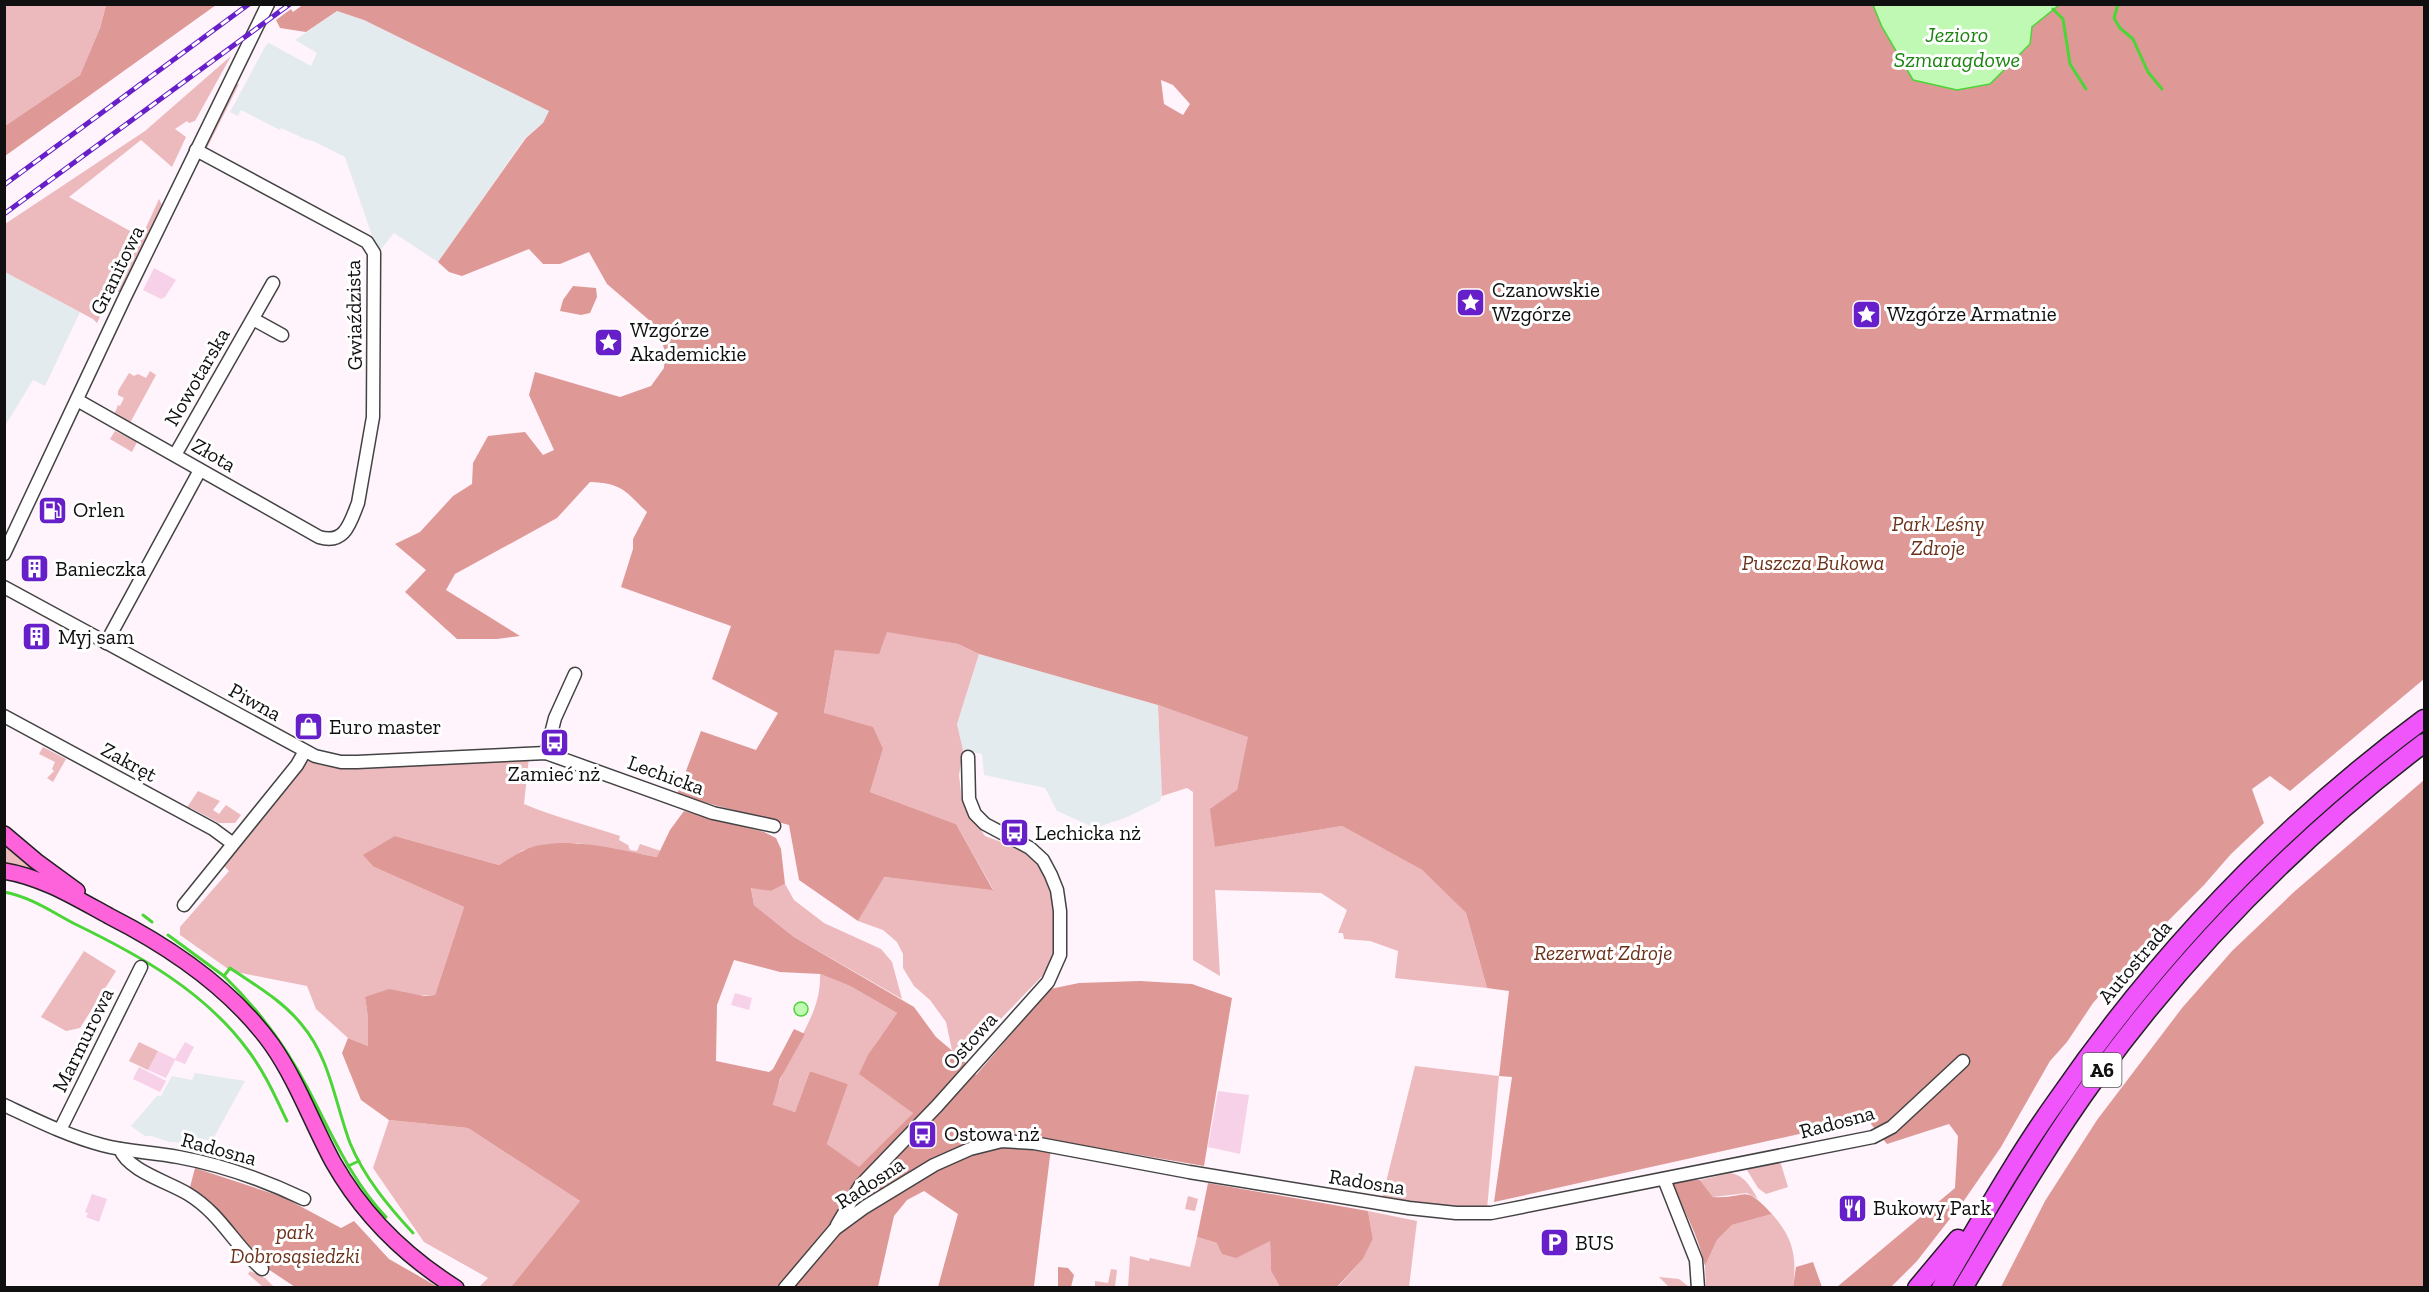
<svg xmlns="http://www.w3.org/2000/svg" width="2429" height="1292" font-family="'Zilla Slab',serif">
<style>
.industrial{fill:#e4ebee}
.farmland{fill:#f7d1e8}
.green{fill:#ecb9bc}
.forest{fill:#de9997;fill-rule:evenodd}
.water{fill:#bff9b4;stroke:#4bd537;stroke-width:1.5}
.lines{fill:none;stroke-linecap:round;stroke-linejoin:round}
.stream{stroke:#4bd537;stroke-width:3}
.minor-casing{stroke:#434343;stroke-width:15}
.major-casing{stroke:#212121;stroke-width:18}
.highway-casing{stroke:#212121;stroke-width:21}
.minor{stroke:#fff;stroke-width:12}
.major{stroke:#ff63db;stroke-width:15}
.highway{stroke:#f054fb;stroke-width:18}
.rail-casing{stroke:#671fc9;stroke-width:5}
.rail{stroke:#fff;stroke-width:3;stroke-dasharray:9;stroke-linecap:butt}
.labels{text-anchor:middle;stroke-width:6;stroke-linejoin:round;paint-order:stroke}
.shield{fill:#fff;stroke:#585858;stroke-width:1.5}
.shield-label{font-size:20px;font-weight:bold;fill:#101010}
.street-label{font-size:21px;fill:#101010;stroke:#fff}
.poi-label{font-size:21px;fill:#101010;stroke:#fff;text-anchor:start}
.park-label{font-size:21px;font-style:italic;fill:#6c311b;stroke:#fff}
.water-label{font-size:22px;font-style:italic;fill:#1c8411;stroke:#fff}
</style>
<rect width="100%" height="100%" fill="#fff3fc"/>
<!-- industrial -->
<g class="industrial">
<polygon points="337,11 364,20 550,111 543,123 525,138 438,262 394,233 378,253 345,157 313,141 305,139 281,128 280,130 241,110 238,116 230,112 266,45 269,43 311,66 317,53 295,40"/>
<polygon points="5,272 80,312 45,386 33,380 5,426"/>
<polygon points="979,654 1158,705 1162,796 1160,801 1125,818 1095,828 1057,811 1045,788 984,775 982,754 963,750 957,724"/>
<polygon points="195,1073 245,1081 212,1141 202,1139 188,1143 169,1142 152,1136 145,1136 131,1126 157,1096 161,1096 172,1076 192,1080"/>
</g>
<!-- farmland -->
<g class="farmland">
<polygon points="154,268 176,280 165,297 161,299 143,290"/>
<polygon points="735,993 752,998 749,1010 731,1005"/>
<polygon points="185,1042 194,1047 185,1064 175,1060 166,1078 148,1070 158,1051 175,1059"/>
<polygon points="139,1067 166,1081 160,1092 133,1079"/>
<polygon points="1218,1091 1249,1095 1240,1154 1208,1147"/>
<polygon points="92,1194 107,1199 99,1222 86,1217 88,1213 85,1212"/>
</g>
<!-- green -->
<g class="green">
<polygon points="5,5 106,5 100,28 80,75 5,126"/>
<polygon points="231,56 195,121 189,123 187,121 175,129 186,137 172,167 141,140 69,197 139,236 97,323 93,319 5,272 5,224 145,131"/>
<polygon points="239,84 207,148 205,144 235,85"/>
<polygon points="159,199 162,205 120,293 117,291"/>
<polygon points="150,371 156,375 130,423 114,415 118,405 120,406 124,398 118,395 118,391 129,373 134,376 138,374 146,378"/>
<polygon points="115,431 137,442 132,452 110,439"/>
<polygon points="886,631 958,644 979,654 957,724 963,750 959,775 962,802 985,836 1023,850 1038,864 1049,885 1056,912 1053,959 1048,970 962,1059 952,1050 946,1022 930,1000 914,986 903,968 903,954 897,942 883,930 858,921 883,877 993,889 956,824 870,792 883,749 824,713 835,650"/>
<polygon points="1158,705 1249,737 1237,790 1215,847 1342,826 1422,870 1466,913 1487,988 1395,978 1398,951 1370,941 1344,939 1343,933 1338,933 1347,910 1321,893 1215,890 1220,976 1193,960 1193,792 1187,788 1162,796"/>
<polygon points="43,747 66,759 53,782 47,778 54,771 52,769 55,762 39,754"/>
<path d="M529,757L524,804C555,817 587,825 620,836L619,840L628,845L630,850L637,851L640,844L661,851L657,857L577,843L523,850L499,865L395,836L374,867L464,907L435,995L365,997L368,1018V1046L348,1038L316,1009L307,986L231,971L180,935V927L229,871L224,866L306,762L311,760Z"/>
<polygon points="198,791 220,801 213,810 219,814 226,805 241,815 235,823 219,823 191,808 188,811 186,809"/>
<polygon points="4,841 41,873 5,865"/>
<polygon points="785,884 794,900 824,923 881,949 892,962 902,999 794,937 754,905 751,887 771,891"/>
<polygon points="84,951 116,971 80,1028 66,1031 41,1017"/>
<path d="M820,974L850,986L897,1013L875,1045L913,1113L859,1168L827,1144L848,1084L810,1071L795,1112L773,1106C775,1097 777,1087 781,1078C794,1043 822,1013 820,974Z"/>
<polygon points="139,1042 158,1051 148,1070 129,1061"/>
<polygon points="1415,1066 1499,1076 1487,1209 1435,1207 1382,1198"/>
<polygon points="389,1120 468,1128 580,1201 511,1287 479,1287 488,1278 424,1242 373,1168"/>
<polygon points="1780,1161 1788,1187 1766,1194 1758,1188 1747,1170 1751,1167"/>
<path d="M1730,1173C1745,1175 1751,1188 1758,1199L1747,1193L1713,1197L1700,1180Z"/>
<polygon points="1188,1196 1198,1199 1195,1211 1185,1209"/>
<polygon points="1368,1211 1417,1221 1409,1287 1337,1288 1363,1259 1373,1239"/>
<path d="M1772,1214C1793,1238 1797,1256 1793,1287L1706,1288L1705,1266L1717,1240L1732,1225Z"/>
<polygon points="1197,1237 1217,1243 1270,1241 1271,1271 1280,1287 1128,1288 1130,1256 1149,1261 1150,1258 1190,1267"/>
<polygon points="1111,1269 1117,1270 1115,1287 1095,1287 1095,1281 1108,1283"/>
<polygon points="250,1271 265,1278 274,1287 263,1287 248,1274"/>
<polygon points="1659,1277 1679,1279 1689,1287 1669,1287"/>
</g>
<!-- forest -->
<g class="forest">
<path d="M304,4H1873L1882,27H2032L2059,5H2424V679L2290,791L2270,776L2252,789L2264,823L2231,854L2204,885L2147,942L2093,1003L2067,1042L2050,1061L2001,1147L1963,1202L1917,1261L1891,1287H1837L1955,1188L1958,1136L1949,1124L1887,1144L1867,1119L1494,1202L1512,1077L1499,1076L1509,991L1487,988L1466,913L1422,870L1342,826L1215,847L1210,809L1237,790L1248,737L1158,705L979,654L958,644L887,632L879,654L835,650L824,713L873,727L883,749L870,792L956,824L993,890L884,877L858,921L799,880L789,825L677,795L701,731L756,750L778,713L712,679L731,626L621,587L633,549V539L647,512C625,491 622,483 590,482L557,518L455,574L446,590L520,636L497,639H457L405,592L426,570L395,544L420,532L453,496L472,484L473,463L488,436L525,432L543,455L554,450L529,395L535,372L620,397L651,386L664,368L665,351L656,326L607,284L589,252L560,264H543L529,249L462,276L449,272L438,262L526,138L543,123L549,111L364,20L337,11L306,32L280,28L276,20L291,9L293,12ZM1161,80L1173,85L1190,104L1183,115L1164,104Z"/>
<polygon points="106,5 216,5 5,156 5,126 80,75 100,28"/>
<polygon points="573,286 596,288 597,297 590,313 581,315 560,311 563,300"/>
<polygon points="2424,780 2424,1287 2001,1287 2045,1201 2097,1120 2182,1008 2232,951 2295,891"/>
<path d="M684,811L764,832L776,838L781,849L785,884L771,891L751,888L754,905L794,937L914,1007L936,1037L962,1059L976,1075L1050,989L1079,983L1140,981L1192,984L1232,998L1204,1166L1052,1140L1034,1286L1058,1287V1267L1068,1268L1074,1275L1071,1287H938L958,1214L924,1191L907,1200L894,1216L878,1287H511L580,1201L468,1128L389,1120L361,1100L342,1053L348,1038L368,1046V1018L365,997L389,989L424,996L435,995L464,907L374,867L363,855L395,836L499,865C512,857 526,847 541,845C579,838 619,850 657,857L670,830ZM734,960L780,972L820,974L850,986L897,1013L868,1055L859,1074L913,1113L859,1167L827,1144L848,1084L810,1071L795,1112L773,1105L780,1079L805,1034L794,1029L773,1069L769,1072L716,1061L717,1005Z"/>
<polygon points="195,1168 283,1197 341,1228 354,1221 389,1259 438,1287 295,1287 259,1263 189,1191"/>
<path d="M1700,1180L1713,1197C1749,1199 1742,1182 1772,1214L1732,1225L1717,1240L1705,1266C1698,1235 1684,1209 1669,1181Z"/>
<polygon points="1208,1183 1368,1211 1373,1239 1363,1259 1337,1287 1280,1287 1271,1271 1270,1241 1236,1258 1222,1254 1217,1243 1197,1237"/>
<polygon points="1813,1262 1822,1287 1793,1287 1796,1267"/>
</g>
<!-- water -->
<g class="water">
<polygon points="1873,5 2059,5 2032,27 2030,44 1990,84 1957,90 1913,80 1882,27"/>
<circle cx="801" cy="1009" r="7"/>
</g>
<g class="lines">
<!-- stream -->
<g class="stream">
<polyline points="2118,4 2114,18 2120,28 2133,39 2148,72 2162,89"/>
<polyline points="2053,9 2063,19 2070,64 2086,89"/>
<path d="M4,892C31,897 52,912 75,924C139,955 204,991 247,1049C264,1071 275,1096 287,1121"/>
<polyline points="143,915 152,922"/>
<path d="M168,935L224,976L230,968C255,985 283,1001 302,1025C330,1058 335,1103 350,1143C364,1177 388,1206 413,1233"/>
<path d="M224,976C258,1009 285,1045 307,1087C331,1132 350,1179 386,1217"/>
<polyline points="348,1166 359,1161"/>
</g>
<defs>
<g id="minor">
<polyline points="253,319 282,335"/>
<path d="M77,400L319,537C345,545 350,523 358,503L373,417L374,253L367,242L196,150"/>
<polyline points="175,455 273,283"/>
<polyline points="4,554 124,299 268,4"/>
<polyline points="4,587 315,756 341,762 357,762 546,753 713,813 774,826"/>
<polyline points="106,643 200,470"/>
<polyline points="4,716 213,829 232,843"/>
<polyline points="546,753 555,718 575,674"/>
<polyline points="184,905 297,765 305,751"/>
<path d="M4,1105C36,1120 68,1136 102,1145C127,1152 153,1152 178,1157C222,1165 264,1180 304,1199"/>
<polyline points="60,1130 141,967"/>
<path d="M120,1149C128,1171 169,1182 188,1194C221,1214 234,1245 262,1269"/>
<polyline points="1664,1179 1696,1260 1698,1288"/>
<polyline points="837,1225 860,1186 937,1106 1048,982 1060,955 1060,911 1057,890 1051,875 1043,860 1030,848 985,824 975,814 969,799 968,757"/>
<polyline points="785,1288 835,1229 865,1207 934,1165 970,1149 1002,1141 1034,1143 1189,1172 1409,1208 1456,1213 1491,1213 1873,1137 1892,1127 1963,1061"/>
</g>
<g id="major">
<polyline points="4,834 36,861 77,891"/>
<path d="M4,871C42,877 76,898 109,916C170,947 231,988 272,1045C297,1081 312,1123 333,1162C363,1215 405,1256 456,1288"/>
</g>
<g id="highway">
<polyline points="1917,1288 1958,1239"/>
<path d="M1941,1288C1979,1224 2015,1159 2058,1099C2159,953 2282,824 2424,719"/>
<path d="M1963,1288C2006,1216 2048,1143 2097,1076C2189,950 2300,837 2424,743"/>
</g>
</defs>
<!-- minor casing -->
<use href="#minor" class="minor-casing"/>
<!-- major casing -->
<use href="#major" class="major-casing"/>
<!-- highway casing -->
<use href="#highway" class="highway-casing"/>
<!-- minor -->
<use href="#minor" class="minor"/>
<!-- major -->
<use href="#major" class="major"/>
<!-- highway -->
<use href="#highway" class="highway"/>
<defs>
<g id="rail">
<polyline points="4,185 249,4"/>
<polyline points="4,214 290,4"/>
</g>
</defs>
<!-- rail casing -->
<use href="#rail" class="rail-casing"/>
<!-- rail -->
<use href="#rail" class="rail"/>
</g>
<!-- icons -->
<defs>
<symbol id="sight-square" viewBox="-11 -11 22 22"><rect x="-9" y="-9" width="18" height="18" rx="4" fill="#671fc9" stroke="#fff"/><path d="M0-6L1.8-2.2L6-1.7L2.9 1.2L3.7 5.4L0 3.3L-3.7 5.4L-2.9 1.2L-6-1.7L-1.8-2.2Z" fill="#fff"/></symbol>
<symbol id="fuel-square" viewBox="-11 -11 22 22"><rect x="-9" y="-9" width="18" height="18" rx="4" fill="#671fc9" stroke="#fff"/><path d="M-5.5-6h7V0h2V4h1.3V-2.5L3-4.5l.8-.8L6-3V5H2.5V1h-1V6h-7ZM-4.2-4.7v3.2H.2V-4.7Z" fill="#fff"/></symbol>
<symbol id="building-square" viewBox="-11 -11 22 22"><rect x="-9" y="-9" width="18" height="18" rx="4" fill="#671fc9" stroke="#fff"/><path d="M-4-6H4V6H1V3H-1V6H-4ZM-2.5-4.3h1.7v1.8h-1.7ZM.8-4.3h1.7v1.8H.8ZM-2.5-1h1.7V.8h-1.7ZM.8-1h1.7V.8H.8Z" fill="#fff"/></symbol>
<symbol id="shop-square" viewBox="-11 -11 22 22"><rect x="-9" y="-9" width="18" height="18" rx="4" fill="#671fc9" stroke="#fff"/><path d="M-5-2.5h2.3a2.7 3.5 0 0 1 5.4 0H5L5.5 6h-11ZM-1.5-2.5h3a1.5 2.3 0 0 0-3 0Z" fill="#fff"/></symbol>
<symbol id="bus-square" viewBox="-11 -11 22 22"><rect x="-9" y="-9" width="18" height="18" rx="4" fill="#671fc9" stroke="#fff"/><path d="M-5-6H5V4H4V6H2V4H-2V6H-4V4H-5ZM-3.5-4V0h7V-4ZM-3.5 1.2v1.5H-2V1.2ZM2 1.2v1.5H3.5V1.2Z" fill="#fff"/></symbol>
<symbol id="restaurant-square" viewBox="-11 -11 22 22"><rect x="-9" y="-9" width="18" height="18" rx="4" fill="#671fc9" stroke="#fff"/><path d="M-5-6h1v4h1v-4h1v4h1v-4h1v5L-1.5 .5V6h-2V.5L-5-1ZM5-6V6H3V1.5H1.5Q1.5-4 5-6Z" fill="#fff"/></symbol>
<symbol id="parking-square" viewBox="-11 -11 22 22"><rect x="-9" y="-9" width="18" height="18" rx="4" fill="#671fc9" stroke="#fff"/><path d="M-3.5-5.5H1a3.5 3.5 0 0 1 0 7H-1V5.5H-3.5ZM-1-3.4V-.6H.8a1.4 1.4 0 0 0 0-2.8Z" fill="#fff"/></symbol>
</defs>
<g fill-rule="evenodd">
<use href="#sight-square" x="1454" y="286" width="33" height="33"/>
<use href="#sight-square" x="1850" y="298" width="33" height="33"/>
<use href="#sight-square" x="592" y="326" width="33" height="33"/>
<use href="#fuel-square" x="36" y="494" width="33" height="33"/>
<use href="#building-square" x="18" y="552" width="33" height="33"/>
<use href="#building-square" x="20" y="620" width="33" height="33"/>
<use href="#shop-square" x="292" y="710" width="33" height="33"/>
<use href="#bus-square" x="538" y="726" width="33" height="33"/>
<use href="#bus-square" x="998" y="816" width="33" height="33"/>
<use href="#bus-square" x="906" y="1118" width="33" height="33"/>
<use href="#restaurant-square" x="1836" y="1192" width="33" height="33"/>
<use href="#parking-square" x="1538" y="1226" width="33" height="33"/>
</g>
<g class="labels">
<!-- shield labels -->
<rect class="shield" x="2082.5" y="1053" width="39" height="34" rx="4.5"/>
<g class="shield-label">
<text x="2102" y="1077">A6</text>
</g>
<!-- street labels -->
<g class="street-label">
<text transform="translate(117 270) rotate(-64)" y="7">Granitowa</text>
<text transform="translate(354 315) rotate(-91)" y="7">Gwiaździsta</text>
<text transform="translate(197 377) rotate(-60)" y="7">Nowotarska</text>
<text transform="translate(214 455) rotate(30)" y="7">Złota</text>
<text transform="translate(255 702) rotate(29)" y="7">Piwna</text>
<text transform="translate(129 762) rotate(29)" y="7">Zakręt</text>
<text transform="translate(666 775) rotate(20)" y="7">Lechicka</text>
<text transform="translate(2135 962) rotate(-50)" y="7">Autostrada</text>
<text transform="translate(83 1040) rotate(-64)" y="7">Marmurowa</text>
<text transform="translate(970 1041) rotate(-48)" y="7">Ostowa</text>
<text transform="translate(1837 1122) rotate(-15)" y="7">Radosna</text>
<text transform="translate(219 1149) rotate(15)" y="7">Radosna</text>
<text transform="translate(1367 1182) rotate(9)" y="7">Radosna</text>
<text transform="translate(870 1183) rotate(-33)" y="7">Radosna</text>
</g>
<!-- poi labels -->
<g class="poi-label">
<text x="1492" y="297">Czanowskie<tspan x="1492" dy="24">Wzgórze</tspan></text>
<text x="1887" y="321">Wzgórze Armatnie</text>
<text x="630" y="337">Wzgórze<tspan x="630" dy="24">Akademickie</tspan></text>
<text x="73" y="517">Orlen</text>
<text x="55" y="576">Banieczka</text>
<text x="58" y="644">Myj sam</text>
<text x="329" y="734">Euro master</text>
<text x="554" y="781" text-anchor="middle">Zamieć nż</text>
<text x="1035" y="840">Lechicka nż</text>
<text x="944" y="1141">Ostowa nż</text>
<text x="1873" y="1215">Bukowy Park</text>
<text x="1575" y="1250">BUS</text>
</g>
<!-- park labels -->
<g class="park-label">
<text x="1938" y="531">Park Leśny<tspan x="1938" dy="24">Zdroje</tspan></text>
<text x="1813" y="570">Puszcza Bukowa</text>
<text x="1603" y="960">Rezerwat Zdroje</text>
<text x="295" y="1239">park<tspan x="295" dy="24">Dobrosąsiedzki</tspan></text>
</g>
<!-- water labels -->
<g class="water-label">
<text x="1957" y="42">Jezioro<tspan x="1957" dy="25">Szmaragdowe</tspan></text>
</g>
</g>
<!-- border -->
<rect width="2429" height="1292" fill="none" stroke="#101010" stroke-width="12"/>
</svg>
